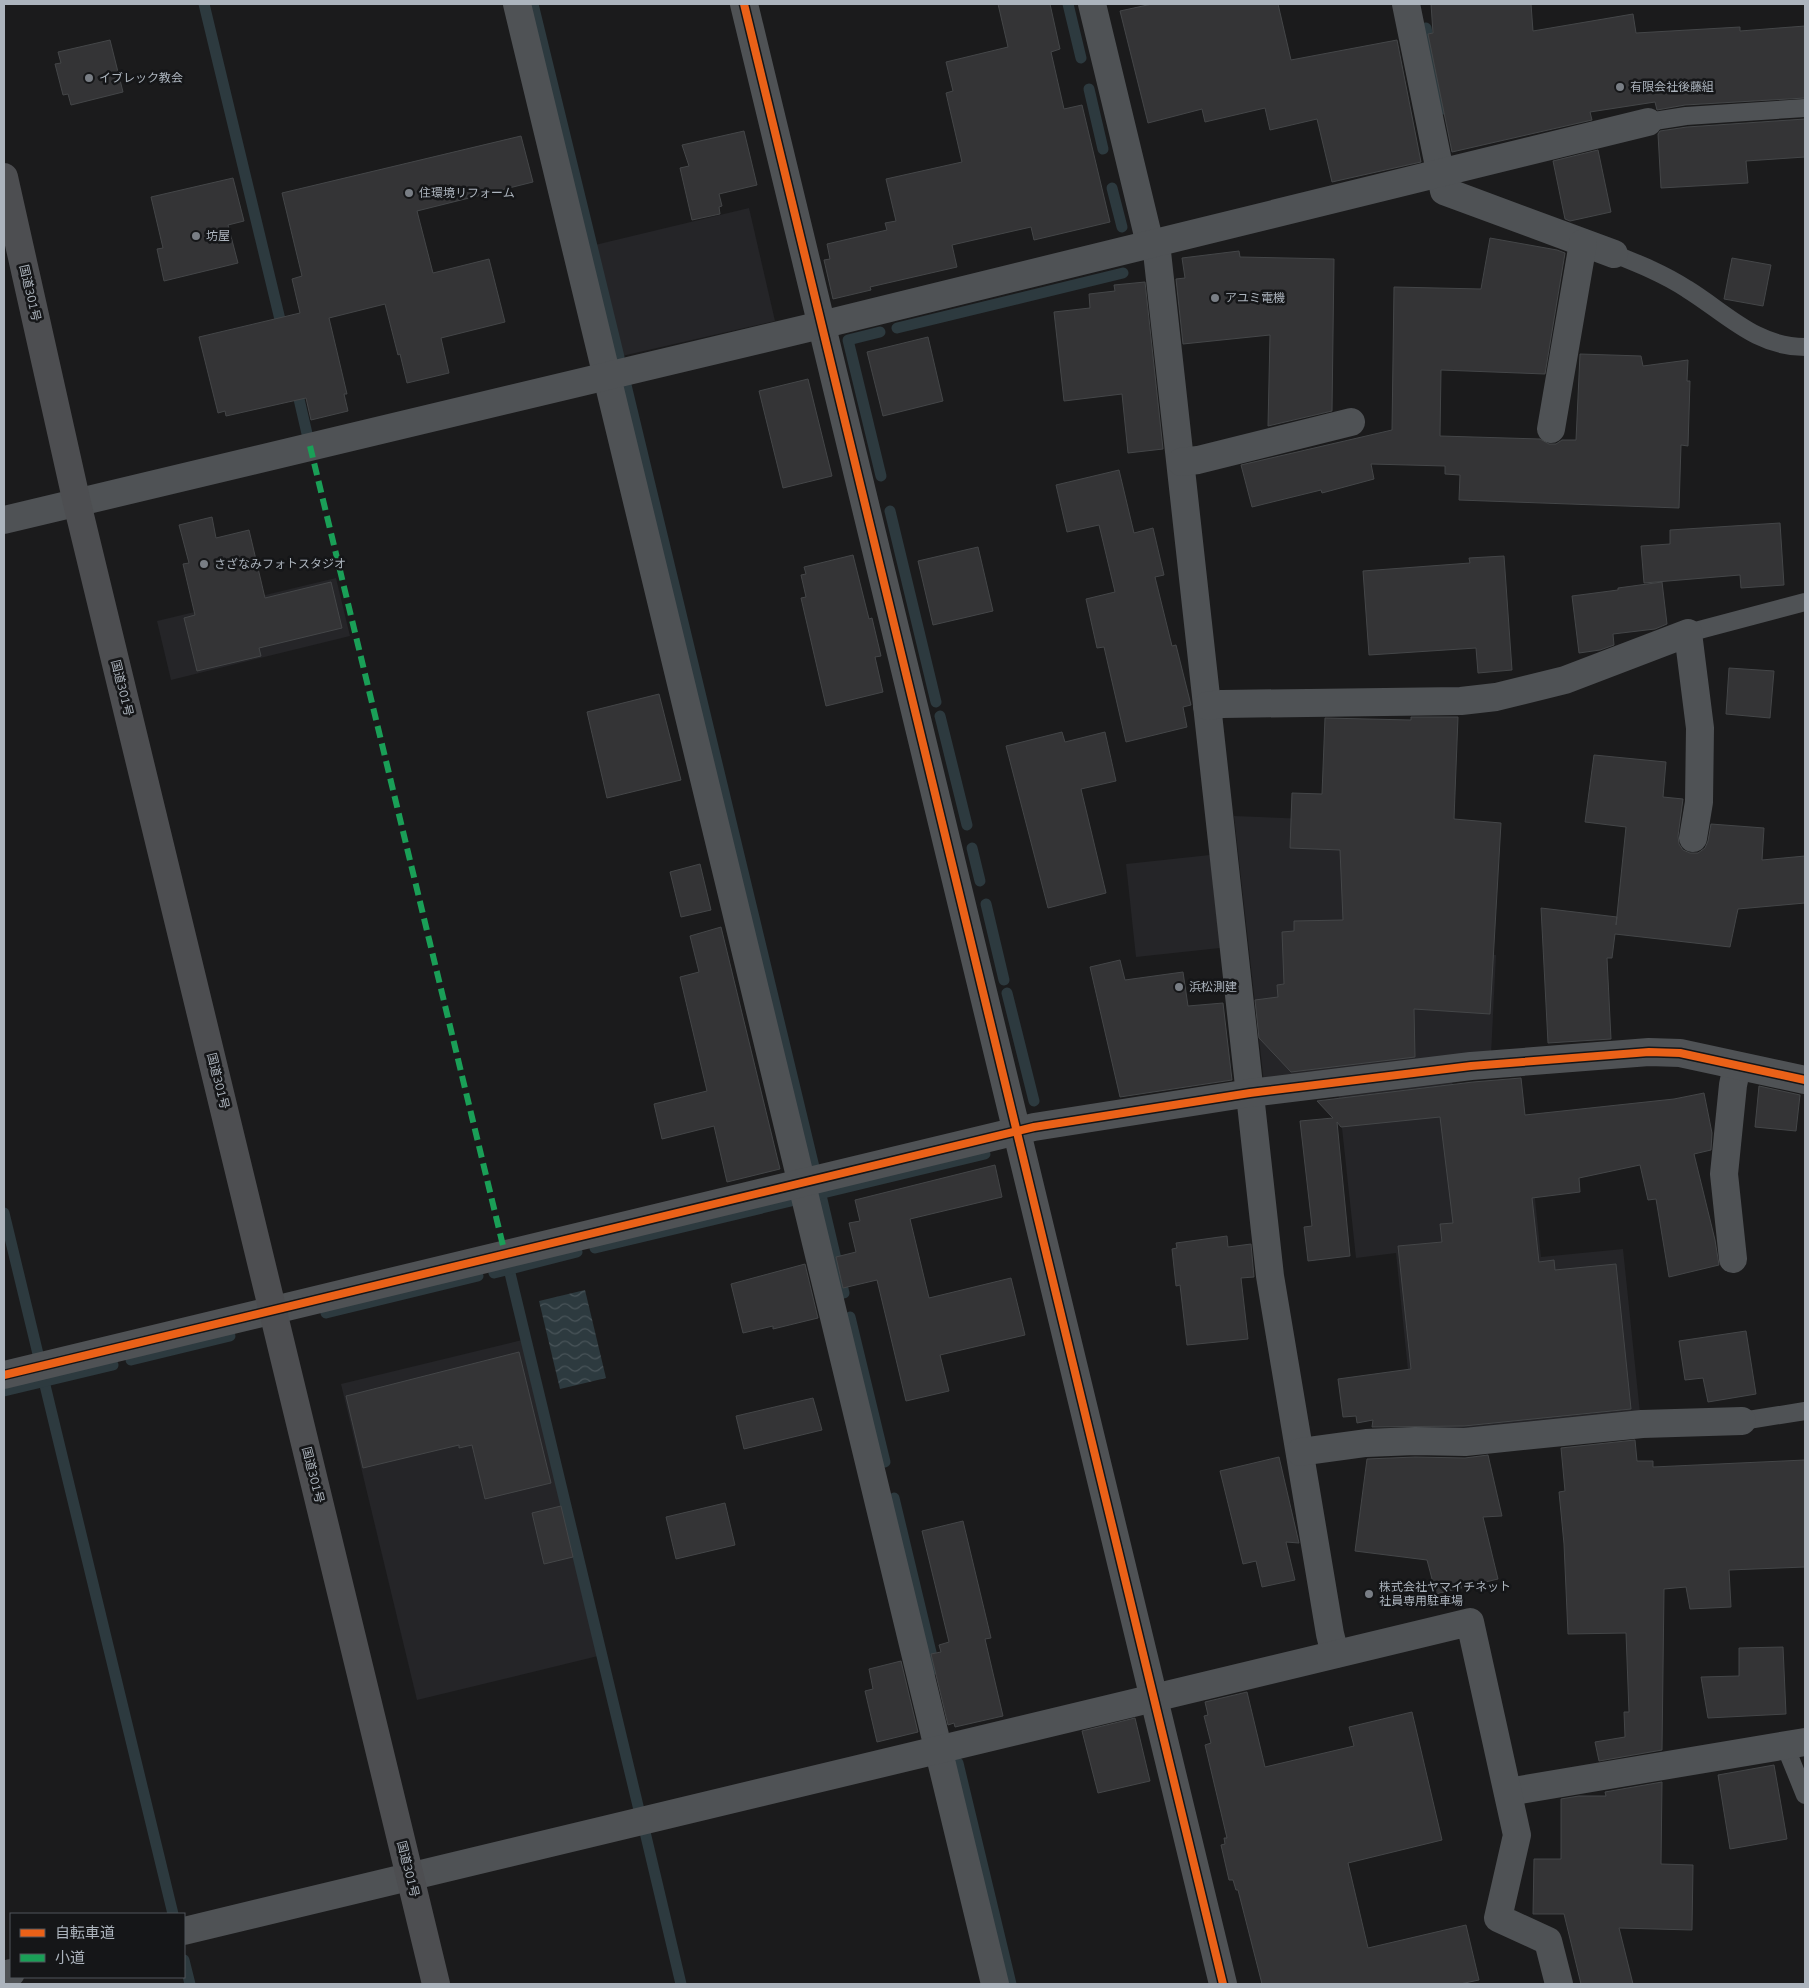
<svg xmlns="http://www.w3.org/2000/svg" width="1809" height="1988" font-family="'Nunito Sans','Noto Sans JP',sans-serif">
<style>
.built{fill:#252528}
.water{fill:url(#water-waves)}
.lines{fill:none;stroke-linecap:round;stroke-linejoin:round}
.stream{stroke:#2d3a3f;stroke-width:11}
.building{fill:#343436;stroke:#444648}
.lane{stroke:#4f5255;stroke-width:18}
.street{stroke:#4f5255;stroke-width:28}
.highway{stroke:#4d4e51;stroke-width:28}
.quiet{stroke:#1a9f57;stroke-width:6;stroke-dasharray:12 6;stroke-linecap:butt}
.cycleway-casing{stroke:#151618;stroke-width:11}
.cycleway{stroke:#ea6118;stroke-width:8}
.poi-dot{fill:#797e85;stroke:#151618;stroke-width:2}
.labels{text-anchor:middle;stroke-width:5;stroke-linejoin:round;paint-order:stroke}
.poi-label{font-size:12px;fill:#acb4bd;stroke:#151618;text-anchor:start}
.street-label{font-size:12px;fill:#acb4bd;stroke:#151618}
</style>
<defs>
<pattern id="water-waves" width="16" height="10" patternUnits="userSpaceOnUse" patternTransform="scale(1.25)"><rect width="16" height="10" fill="#2d3a3f"/><path d="M0 5q4-4 8 0t8 0" fill="none" stroke="#495459"/></pattern>
</defs>
<rect width="100%" height="100%" fill="#1b1b1c"/>
<!-- built -->
<g class="built">
<polygon points="749,208 775,321 622,356 595,245"/>
<polygon points="336,578 350,636 171,680 157,621"/>
<polygon points="1234,816 1463,825 1467,953 1496,955 1491,1055 1264,1083"/>
<polygon points="1210,855 1220,948 1136,957 1126,864"/>
<polygon points="1453,1076 1446,1168 1531,1160 1541,1257 1623,1249 1640,1413 1465,1431 1414,1429 1396,1253 1356,1258 1338,1091"/>
<polygon points="522,1340 598,1656 417,1700 341,1384"/>
</g>
<!-- water -->
<polygon class="water" points="585,1290 606,1378 560,1389 539,1301"/>
<g class="lines">
<!-- stream -->
<g class="stream">
<polyline points="204,4 283,332"/>
<polyline points="533,4 619,357"/>
<polyline points="1068,4 1081,58"/>
<polyline points="1426,28 1443,109"/>
<polyline points="1089,89 1103,149"/>
<polyline points="1112,188 1122,227"/>
<polyline points="897,328 1123,273"/>
<polyline points="880,332 848,340 881,476"/>
<polyline points="626,385 814,1167"/>
<polyline points="296,386 308,438"/>
<polyline points="890,511 936,702"/>
<polyline points="940,716 967,825"/>
<polyline points="972,848 980,881"/>
<polyline points="986,904 1004,980"/>
<polyline points="1007,993 1034,1101"/>
<polyline points="820,1191 844,1293"/>
<polyline points="819,1194 985,1154"/>
<polyline points="4,1213 38,1354"/>
<polyline points="595,1248 791,1201"/>
<polyline points="509,1269 639,1810"/>
<polyline points="494,1273 577,1252"/>
<polyline points="326,1313 478,1276"/>
<polyline points="850,1317 885,1462"/>
<polyline points="131,1360 230,1336"/>
<polyline points="43,1377 173,1914"/>
<polyline points="4,1391 113,1365"/>
<polyline points="894,1498 935,1669"/>
<polyline points="958,1763 1011,1984"/>
<polyline points="645,1832 681,1984"/>
<polyline points="184,1960 190,1984"/>
</g>
</g>
<!-- building -->
<g class="building">
<polygon points="998,4 1050,4 1060,49 1051,52 1064,109 1082,105 1110,222 1034,240 1031,227 952,245 957,267 870,287 871,290 833,299 824,260 830,259 827,244 887,230 885,223 896,221 886,179 962,162 946,93 953,91 946,62 1008,47"/>
<polygon points="1152,4 1278,4 1291,60 1397,40 1421,162 1332,182 1317,119 1270,130 1265,108 1205,122 1202,109 1148,123 1120,11"/>
<polygon points="1431,4 1531,4 1533,31 1633,14 1636,33 1740,27 1740,31 1805,26 1805,98 1685,105 1657,110 1655,102 1590,112 1592,120 1452,152 1428,34 1433,33"/>
<polygon points="110,40 123,92 71,105 68,94 63,95 55,64 61,63 58,52"/>
<polygon points="1805,119 1805,157 1746,161 1748,183 1661,188 1658,134 1660,131 1687,127"/>
<polygon points="744,131 757,185 719,194 722,206 719,207 720,214 692,220 680,168 689,166 682,145"/>
<polygon points="521,136 533,182 417,211 433,273 489,259 505,322 441,338 449,373 407,383 400,354 398,355 385,304 329,318 347,394 344,394 348,411 311,420 306,398 226,416 225,411 218,413 199,337 300,313 292,279 302,276 282,193"/>
<polygon points="1598,150 1611,212 1570,221 1565,219 1553,161"/>
<polygon points="233,178 244,221 228,225 238,263 164,281 157,249 163,248 151,197"/>
<polygon points="1490,238 1557,250 1565,253 1545,374 1441,370 1440,436 1540,439 1549,444 1556,444 1562,440 1576,440 1580,354 1641,356 1643,366 1688,360 1687,381 1690,381 1688,446 1681,445 1679,508 1459,500 1460,475 1445,474 1445,466 1371,464 1374,479 1322,493 1321,490 1252,507 1241,465 1392,430 1394,287 1481,289"/>
<polygon points="1239,251 1240,257 1334,259 1332,411 1268,426 1270,335 1183,344 1176,279 1185,278 1182,258"/>
<polygon points="1732,258 1771,265 1763,306 1724,299"/>
<polygon points="1145,282 1163,449 1128,453 1122,394 1064,401 1054,312 1090,308 1089,294 1115,291 1114,285"/>
<polygon points="928,337 943,401 883,416 867,352"/>
<polygon points="808,379 832,476 783,488 759,391"/>
<polygon points="1119,470 1134,533 1153,528 1164,575 1155,577 1172,646 1176,645 1191,705 1183,707 1187,727 1126,742 1104,647 1097,648 1086,599 1115,592 1099,525 1067,532 1056,485"/>
<polygon points="212,517 216,538 249,530 265,598 331,582 342,628 259,648 261,656 197,671 184,618 195,615 183,564 189,563 179,525"/>
<polygon points="1780,523 1784,585 1741,588 1740,575 1644,583 1641,546 1670,544 1670,530"/>
<polygon points="978,547 993,611 933,625 918,561"/>
<polygon points="853,555 869,619 872,618 881,656 875,657 883,692 826,706 801,598 806,597 801,575 806,574 804,567"/>
<polygon points="1504,556 1512,670 1478,673 1476,648 1369,655 1363,571 1470,563 1469,558"/>
<polygon points="1662,582 1667,624 1655,629 1613,634 1614,645 1600,650 1579,653 1572,596 1618,590 1618,588"/>
<polygon points="1729,668 1774,671 1770,718 1726,714"/>
<polygon points="659,694 681,780 607,798 587,712"/>
<polygon points="1411,717 1458,717 1454,819 1501,823 1490,1014 1414,1009 1415,1057 1291,1072 1259,1038 1255,1000 1278,997 1277,985 1284,984 1282,932 1294,931 1294,921 1343,920 1340,850 1290,848 1292,793 1322,794 1325,718 1411,720"/>
<polygon points="1062,732 1065,742 1105,732 1116,781 1081,789 1106,893 1048,908 1006,746"/>
<polygon points="1594,755 1666,762 1663,797 1683,799 1678,836 1679,844 1683,850 1690,853 1698,853 1705,848 1708,841 1711,824 1764,828 1762,860 1805,856 1805,903 1738,909 1730,947 1615,934 1612,958 1607,958 1611,1039 1548,1043 1541,908 1617,917 1616,925 1626,827 1585,822"/>
<polygon points="700,864 711,910 681,917 670,872"/>
<polygon points="721,927 780,1169 727,1182 714,1126 662,1139 654,1104 707,1091 680,977 699,972 690,936"/>
<polygon points="1120,960 1125,980 1183,972 1188,1006 1223,1003 1232,1080 1120,1097 1090,967"/>
<polygon points="1521,1078 1525,1115 1674,1099 1704,1093 1712,1133 1711,1150 1694,1154 1715,1240 1719,1265 1669,1277 1656,1199 1648,1200 1640,1165 1579,1178 1580,1192 1532,1198 1539,1262 1554,1260 1555,1270 1616,1264 1631,1409 1464,1426 1372,1427 1373,1420 1357,1423 1356,1416 1343,1417 1338,1379 1411,1369 1398,1246 1442,1242 1440,1224 1453,1223 1440,1117 1341,1127 1337,1122 1350,1256 1308,1261 1304,1227 1312,1226 1300,1121 1333,1118 1317,1101 1473,1082"/>
<polygon points="1759,1086 1800,1095 1796,1131 1755,1127"/>
<polygon points="995,1165 1002,1197 910,1219 929,1298 1011,1278 1025,1335 940,1355 949,1391 906,1401 877,1280 843,1288 836,1257 856,1252 849,1223 860,1221 855,1200"/>
<polygon points="1227,1236 1228,1247 1251,1244 1254,1277 1241,1278 1248,1339 1187,1345 1180,1285 1176,1286 1172,1249 1177,1248 1176,1243"/>
<polygon points="805,1264 818,1318 773,1329 773,1326 743,1333 731,1284"/>
<polygon points="1746,1331 1756,1394 1708,1402 1703,1378 1685,1380 1679,1341"/>
<polygon points="519,1352 551,1483 485,1499 472,1445 459,1448 459,1445 363,1468 346,1396"/>
<polygon points="813,1398 822,1430 744,1449 736,1416"/>
<polygon points="1635,1440 1637,1461 1653,1461 1653,1467 1805,1460 1805,1567 1729,1570 1731,1607 1690,1609 1686,1587 1664,1589 1662,1750 1599,1761 1595,1742 1625,1737 1624,1712 1629,1712 1626,1633 1568,1634 1564,1544 1559,1492 1565,1491 1561,1448"/>
<polygon points="1488,1455 1502,1516 1483,1517 1498,1579 1436,1594 1427,1560 1355,1551 1367,1459 1415,1457 1465,1458"/>
<polygon points="1279,1457 1299,1543 1286,1542 1295,1580 1262,1587 1256,1561 1243,1564 1220,1471"/>
<polygon points="725,1503 735,1545 676,1559 666,1517"/>
<polygon points="561,1506 573,1557 544,1564 532,1513"/>
<polygon points="963,1521 991,1638 985,1639 1003,1716 955,1727 954,1723 948,1725 931,1654 941,1652 939,1645 949,1642 922,1531"/>
<polygon points="1783,1647 1786,1714 1708,1718 1701,1677 1739,1676 1739,1648"/>
<polygon points="901,1661 918,1732 877,1742 865,1691 873,1689 869,1669"/>
<polygon points="1247,1692 1265,1767 1354,1746 1349,1727 1412,1712 1442,1840 1348,1863 1368,1948 1466,1925 1479,1980 1460,1984 1262,1984 1238,1890 1236,1890 1233,1880 1229,1880 1221,1845 1225,1844 1224,1838 1227,1838 1205,1745 1211,1743 1204,1716 1208,1715 1205,1702"/>
<polygon points="1135,1718 1150,1781 1098,1793 1082,1731"/>
<polygon points="1774,1765 1787,1839 1730,1849 1718,1775"/>
<polygon points="1662,1782 1661,1864 1693,1865 1692,1930 1619,1928 1633,1984 1581,1984 1564,1914 1533,1914 1534,1859 1561,1859 1561,1799 1579,1796 1606,1796 1605,1792"/>
</g>
<g class="lines">
<!-- lane -->
<g class="lane">
<polyline points="1648,122 1686,116 1805,108"/>
<path d="M1614,254C1639,264 1664,274 1687,289C1726,313 1756,347 1805,347"/>
<polyline points="1688,633 1805,602"/>
<polyline points="1742,1421 1805,1411"/>
<polyline points="1787,1745 1788,1753 1805,1795"/>
</g>
<!-- street -->
<g class="street">
<polyline points="517,4 995,1984"/>
<polyline points="744,4 1223,1984"/>
<polyline points="1092,4 1150,244"/>
<polyline points="1406,4 1444,191 1614,254"/>
<polyline points="1156,243 1270,1276 1330,1634 1335,1654"/>
<polyline points="1551,429 1583,243"/>
<polyline points="1181,462 1198,460 1351,422"/>
<polyline points="4,520 821,325 1648,122"/>
<polyline points="1207,706 1222,704 1461,701 1496,697 1565,680 1688,633 1700,728 1699,802 1693,838"/>
<polyline points="1733,1259 1724,1174 1733,1085 1737,1066"/>
<polyline points="4,1375 1034,1127 1250,1093 1471,1066 1649,1052 1680,1053 1805,1080"/>
<polyline points="1300,1452 1366,1443 1415,1441 1465,1442 1642,1424 1742,1421"/>
<polyline points="1508,1792 1805,1742"/>
<polyline points="184,1931 1470,1622 1517,1835 1498,1918 1548,1941 1559,1984"/>
<polyline points="4,1975 11,1973"/>
</g>
<!-- highway -->
<polyline class="highway" points="4,177 77,503 436,1984"/>
<!-- quiet -->
<polyline class="quiet" points="310,446 505,1254"/>
<defs>
<g id="cycleway">
<polyline points="744,4 1223,1984"/>
<polyline points="4,1375 1034,1127 1250,1093 1471,1066 1649,1052 1680,1053 1805,1080"/>
</g>
</defs>
<!-- cycleway casing -->
<use href="#cycleway" class="cycleway-casing"/>
<!-- cycleway -->
<use href="#cycleway" class="cycleway"/>
</g>
<!-- markers -->
<g class="poi-dot">
<circle cx="89" cy="78" r="5"/>
<circle cx="1620" cy="87" r="5"/>
<circle cx="409" cy="193" r="5"/>
<circle cx="196" cy="236" r="5"/>
<circle cx="1215" cy="298" r="5"/>
<circle cx="204" cy="564" r="5"/>
<circle cx="1179" cy="987" r="5"/>
<circle cx="1369" cy="1594" r="5"/>
</g>
<g class="labels">
<!-- poi labels -->
<g class="poi-label">
<text x="99" y="82">イブレック教会</text>
<text x="1630" y="91">有限会社後藤組</text>
<text x="419" y="197">住環境リフォーム</text>
<text x="206" y="240">坊屋</text>
<text x="1225" y="302">アユミ電機</text>
<text x="214" y="568">さざなみフォトスタジオ</text>
<text x="1189" y="991">浜松測建</text>
<text x="1379" y="1591">株式会社ヤマイチネット<tspan x="1379" dy="14">社員専用駐車場</tspan></text>
</g>
<!-- street labels -->
<g class="street-label">
<text transform="translate(30 293) rotate(77)" y="4">国道301号</text>
<text transform="translate(122 688) rotate(76)" y="4">国道301号</text>
<text transform="translate(218 1081) rotate(76)" y="4">国道301号</text>
<text transform="translate(313 1475) rotate(76)" y="4">国道301号</text>
<text transform="translate(408 1869) rotate(76)" y="4">国道301号</text>
</g>
</g>
<!-- border -->
<rect width="1809" height="1988" fill="none" stroke="#acb4bd" stroke-width="10"/>
<!-- legend -->
<rect x="10" y="1913" width="175" height="65" fill="#151618" stroke="#51555a"/>
<rect x="20" y="1929" width="25" height="8" fill="#ea6118" stroke="#51555a"/>
<text x="55" y="1938" font-size="15" fill="#acb4bd">自転車道</text>
<rect x="20" y="1954" width="25" height="8" fill="#1a9f57" stroke="#51555a"/>
<text x="55" y="1963" font-size="15" fill="#acb4bd">小道</text>
</svg>
